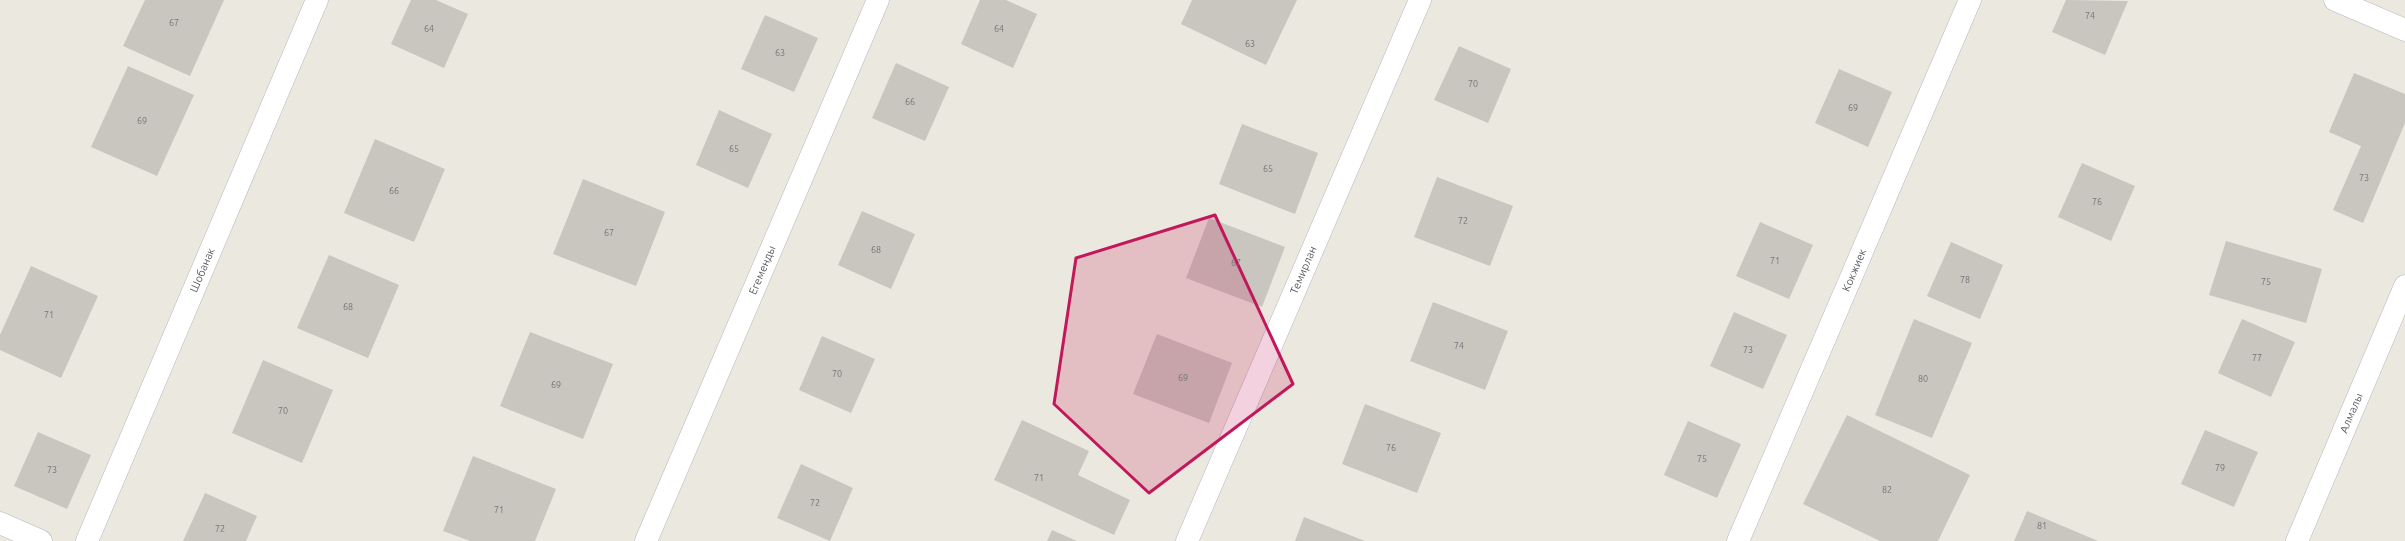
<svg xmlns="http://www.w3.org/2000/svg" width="2405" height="541" font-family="Ubuntu,sans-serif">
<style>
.building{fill:#c8c6bf}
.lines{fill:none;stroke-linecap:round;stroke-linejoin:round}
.minor-casing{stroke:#b5b7bc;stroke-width:23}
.minor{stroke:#fff;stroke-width:22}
.marked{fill:#c2185b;fill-opacity:0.2;stroke:#c2185b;stroke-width:3;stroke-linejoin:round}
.labels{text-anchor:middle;stroke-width:3.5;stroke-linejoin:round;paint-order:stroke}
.number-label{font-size:9px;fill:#747678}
.street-label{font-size:11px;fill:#585b60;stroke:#fff}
</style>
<rect width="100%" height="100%" fill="#ebe9df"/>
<!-- building -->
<g class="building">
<polygon points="145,0 224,0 190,76 123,46"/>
<polygon points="411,0 436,0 468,14 444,68 391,44"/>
<polygon points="980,0 1006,0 1037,14 1013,68 961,44"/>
<polygon points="1192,0 1297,0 1266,65 1181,24"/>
<polygon points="2066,0 2128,1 2105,55 2052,32"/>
<polygon points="765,15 818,38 794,92 741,69"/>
<polygon points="1459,46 1511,69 1488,123 1434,100"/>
<polygon points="896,63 949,87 925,141 872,118"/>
<polygon points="128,66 194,95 157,176 91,147"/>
<polygon points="1839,69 1892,92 1868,147 1815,123"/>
<polygon points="2354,73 2405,94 2405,123 2363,223 2333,210 2361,146 2329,132"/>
<polygon points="719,110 772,134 748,188 696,165"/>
<polygon points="1242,124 1318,153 1295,214 1219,184"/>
<polygon points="375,139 445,169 414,242 344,213"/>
<polygon points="2082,163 2135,186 2111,241 2058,217"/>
<polygon points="1437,177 1513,206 1490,266 1414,237"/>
<polygon points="583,179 665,212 636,286 553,254"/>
<polygon points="862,211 915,234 891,289 838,265"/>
<polygon points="1209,218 1285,247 1262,307 1186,278"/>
<polygon points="1760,222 1813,245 1789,299 1736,276"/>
<polygon points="2226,241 2322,269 2306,323 2209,295"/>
<polygon points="1951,242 2003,265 1980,319 1927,296"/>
<polygon points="329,255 399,285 368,358 297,328"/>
<polygon points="31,266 98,296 61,378 0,350 0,335"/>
<polygon points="1433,302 1508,331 1485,390 1410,361"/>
<polygon points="1734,312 1787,335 1763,389 1710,366"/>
<polygon points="1914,319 1972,343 1932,438 1875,415"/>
<polygon points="2242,319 2295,342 2271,397 2218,373"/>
<polygon points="530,332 613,364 583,439 500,406"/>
<polygon points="1157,334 1232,363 1209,423 1133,394"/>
<polygon points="822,336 875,359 851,413 799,390"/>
<polygon points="263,360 333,390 302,463 232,433"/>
<polygon points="1365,404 1441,433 1417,493 1342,464"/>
<polygon points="1847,415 1970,475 1938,541 1880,541 1803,504"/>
<polygon points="1022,420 1089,451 1078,475 1130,500 1114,535 994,480"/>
<polygon points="1688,421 1741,444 1717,498 1664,475"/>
<polygon points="2205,430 2258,452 2234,507 2181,484"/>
<polygon points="38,432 91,455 67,509 14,486"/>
<polygon points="473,456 556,489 535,541 470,541 443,531"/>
<polygon points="801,464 853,488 830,541 777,518"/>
<polygon points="205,493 257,516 246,541 183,541"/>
<polygon points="2027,511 2098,541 2014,541"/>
<polygon points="1304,517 1365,541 1295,541"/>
<polygon points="1052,530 1077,541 1047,541"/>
</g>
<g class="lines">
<defs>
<g id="minor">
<polyline points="2335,0 2405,30"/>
<polyline points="0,523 41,541"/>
<polyline points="87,541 317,0"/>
<polyline points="646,541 878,0"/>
<polyline points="1187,541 1420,0"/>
<polyline points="1738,541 1970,0"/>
<polyline points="2297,541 2405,286"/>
</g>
</defs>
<!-- minor casing -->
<use href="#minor" class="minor-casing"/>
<!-- minor -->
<use href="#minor" class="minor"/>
</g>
<!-- marked area -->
<path class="marked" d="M1215,215L1293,384L1149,493L1054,404L1076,258Z"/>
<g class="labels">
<!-- number labels -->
<g class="number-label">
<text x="2090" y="19">74</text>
<text x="174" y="26">67</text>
<text x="429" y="32">64</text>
<text x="999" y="32">64</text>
<text x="1250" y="47">63</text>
<text x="780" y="56">63</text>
<text x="1473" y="87">70</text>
<text x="910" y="105">66</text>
<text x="1853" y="111">69</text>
<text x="142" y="124">69</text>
<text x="734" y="152">65</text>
<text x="1268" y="172">65</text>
<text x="2364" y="181">73</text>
<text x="394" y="194">66</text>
<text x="2097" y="205">76</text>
<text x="1463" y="224">72</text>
<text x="609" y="236">67</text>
<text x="876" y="253">68</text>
<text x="1775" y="264">71</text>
<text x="1236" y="266">67</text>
<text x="1965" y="283">78</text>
<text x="2266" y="285">75</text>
<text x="348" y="310">68</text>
<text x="49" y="318">71</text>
<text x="1459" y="349">74</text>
<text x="1748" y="353">73</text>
<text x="2257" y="361">77</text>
<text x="837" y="377">70</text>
<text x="1183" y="381">69</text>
<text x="1923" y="382">80</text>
<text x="556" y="388">69</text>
<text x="283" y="414">70</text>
<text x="1391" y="451">76</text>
<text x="1702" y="462">75</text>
<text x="2220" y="471">79</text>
<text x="52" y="473">73</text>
<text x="1039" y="481">71</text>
<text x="1887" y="493">82</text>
<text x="815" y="506">72</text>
<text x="499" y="513">71</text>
<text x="2042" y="529">81</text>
<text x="220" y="532">72</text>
</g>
<!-- street labels -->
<g class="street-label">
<text transform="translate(202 270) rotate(-67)" y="4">Шобанак</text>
<text transform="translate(762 270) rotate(-67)" y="4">Егеменды</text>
<text transform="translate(1303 270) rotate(-67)" y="4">Темирлан</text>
<text transform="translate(1854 270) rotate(-67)" y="4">Кокжиек</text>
<text transform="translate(2351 413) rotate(-67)" y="4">Алмалы</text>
</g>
</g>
</svg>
